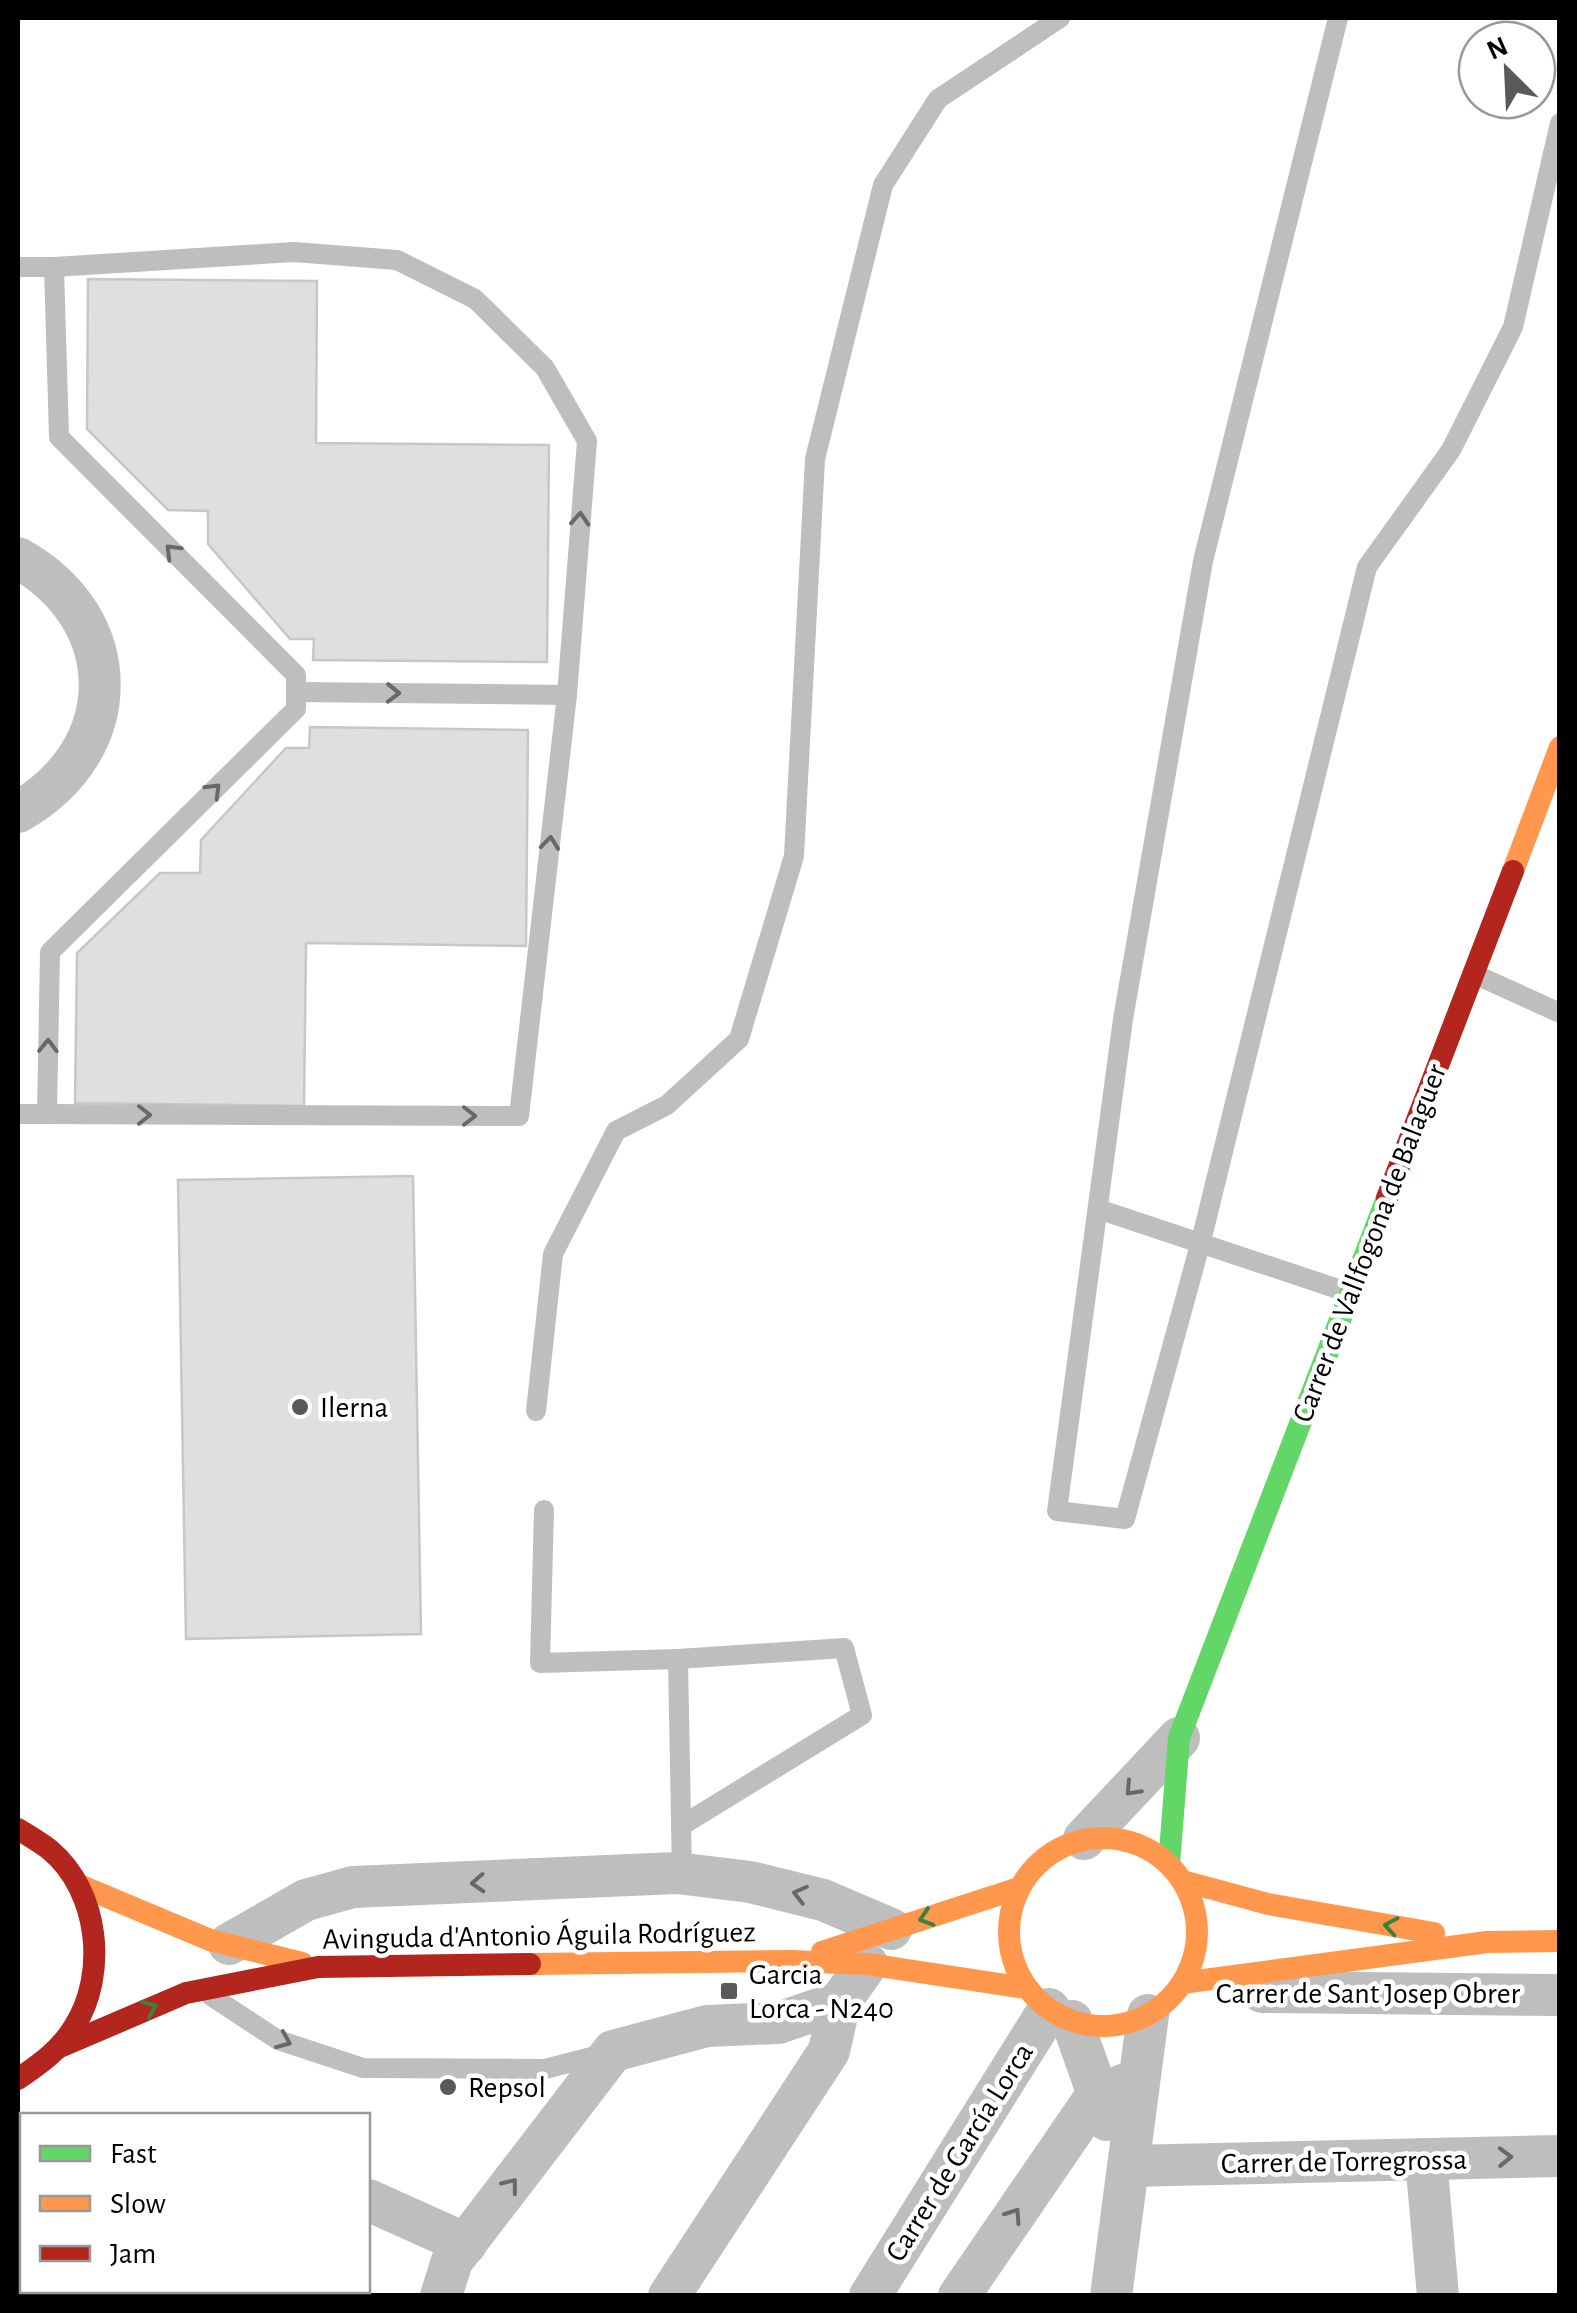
<svg xmlns="http://www.w3.org/2000/svg" width="1577" height="2313" font-family="'Alegreya Sans',sans-serif">
<style>
.building{fill:#dfdfdf;stroke:#c7c7c7;stroke-width:2.5}
.lines{fill:none;stroke-linecap:round;stroke-linejoin:round}
.lane{stroke:#bebebe;stroke-width:20}
.street{stroke:#bebebe;stroke-width:42}
.fast{stroke:#63d668;stroke-width:22}
.slow{stroke:#ff974d;stroke-width:22}
.jam{stroke:#b3261e;stroke-width:22}
.oneway{stroke:#686868}
.oneway2{stroke:#3b803e}
.poi-dot{fill:#595959;stroke:#fff;stroke-width:4}
.labels{text-anchor:middle;stroke-width:9;stroke-linejoin:round;paint-order:stroke}
.street-label{font-size:30px;fill:#000;stroke:#fff}
.poi-label{font-size:30px;fill:#000;stroke:#fff;text-anchor:start}
</style>
<rect width="100%" height="100%" fill="#fff"/>
<!-- building -->
<g class="building">
<polygon points="88,279 317,281 316,443 549,445 547,662 313,660 314,639 290,639 208,544 208,511 168,510 87,429"/>
<polygon points="310,727 528,730 526,946 306,943 304,1106 75,1103 77,953 160,873 200,873 201,840 286,748 309,748"/>
<polygon points="413,1176 421,1634 186,1639 178,1180"/>
</g>
<g class="lines">
<!-- lane -->
<g class="lane">
<polyline points="1338,18 1203,561 1123,1019 1057,1511 1125,1519 1201,1241 1367,567 1451,450 1513,327 1560,123"/>
<polyline points="18,267 54,267 59,437 296,675 296,709 50,952 47,1114 18,1114"/>
<polyline points="296,692 567,695"/>
<polyline points="1474,974 1560,1013"/>
<polyline points="47,1114 519,1116 567,695 587,441 545,368 475,299 397,260 294,252 54,267"/>
<polyline points="1098,1209 1347,1292"/>
<polyline points="536,1411 553,1254 616,1131 667,1105 739,1039 794,856 815,459 883,185 938,99 1060,18"/>
<polyline points="544,1510 540,1663 678,1659 682,1874"/>
<polyline points="678,1659 844,1648 862,1715 681,1826"/>
<polyline points="211,1996 278,2040 363,2068 545,2069 603,2054"/>
</g>
<!-- street -->
<g class="street">
<path d="M18,558C127,619 127,750 18,812"/>
<polyline points="1084,1839 1179,1738"/>
<polyline points="229,1944 306,1900 353,1887 677,1873 750,1882 823,1900 891,1929"/>
<polyline points="1262,1992 1560,1995"/>
<polyline points="1072,2021 1107,2120"/>
<polyline points="1426,2159 1438,2296"/>
<polyline points="1128,2166 1560,2156"/>
<polyline points="368,2200 466,2244"/>
<polyline points="441,2296 452,2261 613,2051 707,2026 778,2023 840,2002 867,1964"/>
<polyline points="669,2296 829,2051 840,2002"/>
<polyline points="870,2296 1049,2009"/>
<polyline points="959,2296 1096,2096 1138,2079"/>
<polyline points="1111,2296 1148,2015"/>
</g>
<!-- fast -->
<polyline class="fast" points="1169,1864 1179,1738 1387,1198"/>
<!-- slow -->
<g class="slow">
<polyline points="1513,871 1560,747"/>
<circle cx="1103" cy="1932" r="94"/>
<polyline points="1183,1881 1268,1904 1434,1933"/>
<polyline points="79,1885 210,1940 302,1963"/>
<polyline points="822,1952 1019,1888"/>
<polyline points="530,1964 791,1961 867,1964 1026,1988"/>
<polyline points="1182,1983 1487,1942 1560,1941"/>
</g>
<!-- jam -->
<g class="jam">
<polyline points="1387,1198 1513,871"/>
<path d="M18,1829C29,1836 40,1842 50,1850C99,1891 108,1974 74,2027C60,2050 40,2064 18,2079"/>
<polyline points="60,2047 186,1993 318,1967 530,1964"/>
</g>
</g>
<!-- one-way arrows -->
<defs><path id="oneway-chevron" d="M-2-3.5L2.5 0L-2 3.5" fill="none" stroke-width="1.6" stroke-linecap="round" stroke-linejoin="round" transform="scale(2.5)"/></defs>
<g class="oneway">
<use href="#oneway-chevron" transform="translate(580 519) rotate(-86)"/>
<use href="#oneway-chevron" transform="translate(172 551) rotate(-135)"/>
<use href="#oneway-chevron" transform="translate(393 693) rotate(1)"/>
<use href="#oneway-chevron" transform="translate(214 790) rotate(-45)"/>
<use href="#oneway-chevron" transform="translate(550 843) rotate(-84)"/>
<use href="#oneway-chevron" transform="translate(48 1046) rotate(-89)"/>
<use href="#oneway-chevron" transform="translate(144 1115)"/>
<use href="#oneway-chevron" transform="translate(469 1116)"/>
<use href="#oneway-chevron" transform="translate(1132 1789) rotate(133)"/>
<use href="#oneway-chevron" transform="translate(478 1883) rotate(177)"/>
<use href="#oneway-chevron" transform="translate(800 1894) rotate(-166)"/>
<use href="#oneway-chevron" transform="translate(284 2041) rotate(23)"/>
<use href="#oneway-chevron" transform="translate(1505 2157) rotate(-1)"/>
<use href="#oneway-chevron" transform="translate(511 2185) rotate(-52)"/>
<use href="#oneway-chevron" transform="translate(1014 2215) rotate(-56)"/>
</g>
<g class="oneway2">
<use href="#oneway-chevron" transform="translate(926 1918) rotate(162)"/>
<use href="#oneway-chevron" transform="translate(1391 1926) rotate(-170)"/>
<use href="#oneway-chevron" transform="translate(150 2008) rotate(-23)"/>
</g>
<!-- markers -->
<g class="poi-dot">
<circle cx="300" cy="1407" r="10"/>
<rect x="719" y="1981" width="20" height="20" rx="5"/>
<circle cx="448" cy="2087" r="10"/>
</g>
<g class="labels">
<!-- street labels -->
<g class="street-label">
<text transform="translate(1369 1243) rotate(-69)" y="10">Carrer de Vallfogona de Balaguer</text>
<text transform="translate(539 1935) rotate(-1)" y="10">Avinguda d'Antonio Águila Rodríguez</text>
<text x="1368" y="2003">Carrer de Sant Josep Obrer</text>
<text transform="translate(959 2152) rotate(-58)" y="10">Carrer de García Lorca</text>
<text transform="translate(1344 2161) rotate(-1)" y="10">Carrer de Torregrossa</text>
</g>
<!-- poi labels -->
<g class="poi-label">
<text x="320" y="1417">Ilerna</text>
<text x="749" y="1984">Garcia<tspan x="749" dy="34">Lorca - N240</tspan></text>
<text x="468" y="2097">Repsol</text>
</g>
</g>
<!-- border -->
<rect width="1577" height="2313" fill="none" stroke="#000000" stroke-width="40"/>
<!-- legend -->
<rect x="20" y="2113" width="350" height="180" fill="#ffffff" stroke="#999999" stroke-width="2.5"/>
<rect x="40" y="2146" width="50" height="15" fill="#63d668" stroke="#999999" stroke-width="2.5"/>
<text x="110" y="2163" font-size="30" fill="#000000">Fast</text>
<rect x="40" y="2196" width="50" height="15" fill="#ff974d" stroke="#999999" stroke-width="2.5"/>
<text x="110" y="2213" font-size="30" fill="#000000">Slow</text>
<rect x="40" y="2246" width="50" height="15" fill="#b3261e" stroke="#999999" stroke-width="2.5"/>
<text x="110" y="2263" font-size="30" fill="#000000">Jam</text>
<!-- north arrow -->
<g transform="translate(1507 70) rotate(336)"><circle r="48" fill="#ffffff" stroke="#999999" stroke-width="2.5"/>
<path d="M0-8L18 38L0 25L-18 38Z" fill="#595959"/>
<text y="-15" font-size="28" font-weight="bold" text-anchor="middle" fill="#000000">N</text>
</g>
</svg>
